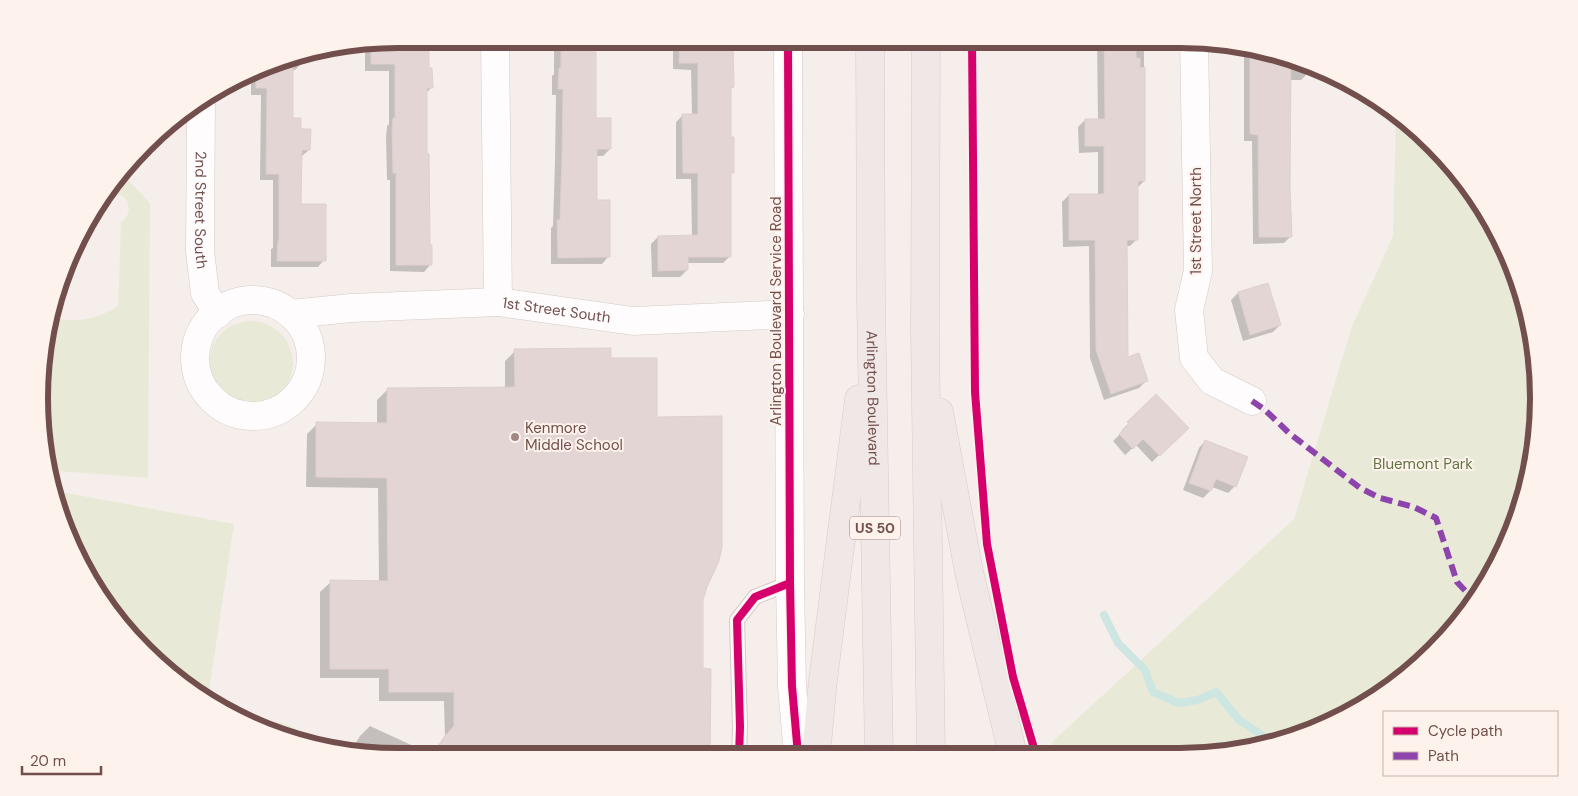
<svg xmlns="http://www.w3.org/2000/svg" width="1578" height="796" font-family="'DM Sans',sans-serif">
<style>
.green{fill:#e8ead7}
.shadow{fill:#0003}
.lines{fill:none;stroke-linecap:round;stroke-linejoin:round}
.stream{stroke:#cde6e2;stroke-width:8}
.building{fill:#e2d5d3;stroke:#ded0cd}
.service-casing{stroke:#d4cac8;stroke-width:16}
.minor-casing{stroke:#d4cac8;stroke-width:29}
.trunk-casing{stroke:#d7cbca;stroke-width:29}
.service{stroke:#fefcfc;stroke-width:14}
.minor{stroke:#fefcfc;stroke-width:28}
.trunk{stroke:#f0e8e6;stroke-width:28}
.quiet{stroke:#8e44ad;stroke-width:6;stroke-dasharray:12 6;stroke-linecap:butt}
.cycleway-casing{stroke:#fef2ec;stroke-width:11}
.cycleway{stroke:#d6006c;stroke-width:8}
.poi-dot{fill:#a08784;stroke:#fef2ec;stroke-width:2}
.labels{text-anchor:middle;stroke-width:4;stroke-linejoin:round;paint-order:stroke}
.shield{fill:#fef2ec;stroke:#9c807d;stroke-width:1}
.shield-label{font-size:14px;font-weight:bold;fill:#724f4d}
.street-label{font-size:15px;fill:#724f4d;stroke:#fef2ec}
.poi-label{font-size:15px;fill:#724f4d;stroke:#fef2ec;text-anchor:start}
.park-label{font-size:15px;fill:#627745;stroke:#fef2ec}
.rim{fill:none;stroke:#724f4d;stroke-width:6}
</style>
<rect width="100%" height="100%" fill="#f6eeeb"/>
<!-- green -->
<g class="green">
<polygon points="1396,112 1450,161 1491,218 1520,282 1536,351 1538,421 1527,491 1502,557 1450,635 1380,697 1317,730 1227,754 1056,755 1052,742 1294,519 1352,326 1393,236"/>
<path d="M122,174L150,203L148,478L57,471L49,469L42,445L46,328L49,317C78,323 93,321 118,306L121,222C131,214 131,205 123,196L116,195L98,201Z"/>
<circle cx="251" cy="363" r="42"/>
<polygon points="56,491 234,524 208,698 144,652 76,557"/>
<path d="M272,722C289,722 301,729 307,745L259,728Z"/>
</g>
<!-- shadow -->
<g class="shadow">
<polygon points="398,39 428,39 428,69 431,88 426,93 426,155 430,265 424,272 390,271 390,180 387,180 386,137 387,126 389,124 389,71 365,71 365,44"/>
<polygon points="554,39 593,39 595,119 610,149 603,156 596,156 596,201 608,257 602,264 551,264 551,228 553,226 555,162 556,95 552,95 552,76 554,74"/>
<polygon points="673,39 731,39 733,87 730,90 730,138 732,172 730,175 730,256 723,263 687,263 687,270 680,277 652,277 651,244 658,237 692,237 691,179 676,179 676,122 683,115 692,115 691,70 673,69"/>
<polygon points="1097,39 1144,39 1144,181 1137,188 1137,239 1130,246 1126,246 1127,358 1146,381 1139,388 1104,400 1090,358 1089,246 1063,247 1062,202 1069,195 1098,195 1098,152 1079,153 1078,127 1085,120 1098,120"/>
<polygon points="1244,46 1273,51 1308,64 1308,73 1301,80 1290,80 1289,188 1291,236 1284,243 1253,244 1252,141 1244,141"/>
<polygon points="302,55 302,63 295,70 291,70 291,120 309,150 302,156 300,156 299,205 324,260 318,267 271,267 271,249 273,248 273,180 260,180 261,95 251,95 251,74 282,58"/>
<polygon points="1267,284 1280,325 1273,332 1243,341 1231,300 1238,293"/>
<polygon points="515,351 610,359 656,418 702,600 701,669 709,756 368,755 354,746 360,736 370,726 431,754 445,737 444,701 379,701 379,678 320,678 320,592 331,582 379,582 378,488 306,487 307,434 317,424 377,424 377,400 387,390 505,388 505,361"/>
<polygon points="1156,396 1187,428 1152,462 1136,445 1125,455 1113,441 1123,431 1122,430"/>
<polygon points="1205,441 1235,486 1228,493 1212,487 1210,491 1203,498 1183,490 1199,448"/>
</g>
<g class="lines">
<!-- stream -->
<polyline class="stream" points="1104,615 1118,643 1145,670 1153,692 1178,703 1198,700 1216,692 1239,720 1265,737 1268,743"/>
</g>
<!-- building -->
<g class="building">
<polygon points="398,39 429,39 429,68 432,68 433,88 427,88 427,153 429,154 430,245 432,245 432,265 396,265 396,173 393,173 392,129 393,118 395,118 395,64 371,64 371,43"/>
<polygon points="561,39 594,39 594,52 596,52 596,118 611,118 611,149 597,149 597,200 610,200 610,257 558,258 557,220 560,220 562,154 563,89 558,89 559,68 561,68"/>
<polygon points="680,39 733,39 734,87 731,87 731,137 734,137 734,173 731,173 731,257 688,257 688,270 658,271 658,236 698,235 698,173 683,173 682,114 698,114 698,63 679,63"/>
<polygon points="1104,44 1136,44 1136,58 1140,58 1140,68 1145,67 1145,181 1138,181 1138,240 1127,240 1128,357 1139,353 1148,381 1111,394 1096,350 1095,240 1069,240 1069,194 1104,194 1104,146 1085,146 1085,119 1105,119"/>
<polygon points="1250,47 1273,51 1291,58 1290,188 1292,237 1259,237 1258,135 1250,134"/>
<polygon points="293,56 293,118 301,118 301,129 311,129 310,150 302,150 301,204 326,204 326,261 277,261 278,241 279,240 279,174 266,174 267,88 256,88 256,72 282,58"/>
<polygon points="1268,283 1281,325 1250,335 1238,292"/>
<polygon points="611,348 611,358 657,358 657,417 722,416 722,547 719,561 707,587 703,600 703,668 711,669 710,756 432,756 444,737 454,726 454,692 389,692 389,669 330,669 330,580 388,581 387,478 316,477 316,422 387,423 387,388 515,387 514,349"/>
<polygon points="1156,394 1189,428 1160,456 1143,439 1133,449 1119,434 1129,424 1127,422"/>
<polygon points="1205,440 1248,457 1236,487 1216,479 1211,491 1189,483"/>
</g>
<g class="lines">
<defs>
<polyline id="service" points="739,756 740,727 737,620 755,597 790,583"/>
<g id="minor">
<path id="s1" d="M495,39L498,302L633,321L790,314"/>
<polyline points="788,39 790,583 792,686 798,755"/>
<polyline points="1194,39 1198,271 1189,310 1194,358 1212,381 1252,401"/>
<path id="s2" d="M201,101L200,251L205,293L218,314"/>
<circle cx="253" cy="358" r="58"/>
<polyline points="291,314 351,308 498,302"/>
</g>
<g id="trunk">
<path id="s3" d="M870,39L871,301L879,755"/>
<polyline points="926,39 925,334 931,755"/>
<polyline points="939,412 969,572 1013,755"/>
<polyline points="816,755 823,680 859,399"/>
</g>
</defs>
<!-- service casing -->
<use href="#service" class="service-casing"/>
<!-- minor casing -->
<use href="#minor" class="minor-casing"/>
<!-- trunk casing -->
<use href="#trunk" class="trunk-casing"/>
<!-- service -->
<use href="#service" class="service"/>
<!-- minor -->
<use href="#minor" class="minor"/>
<!-- trunk -->
<use href="#trunk" class="trunk"/>
<!-- quiet -->
<polyline class="quiet" points="1252,401 1264,409 1289,433 1360,488 1380,498 1414,507 1436,518 1457,582 1474,600"/>
<defs>
<g id="cycleway">
<polyline points="788,39 790,583 792,686 798,755"/>
<polyline points="972,39 975,392 987,544 1013,677 1036,755"/>
<polyline points="739,756 740,727 737,620 755,597 790,583"/>
</g>
</defs>
<!-- cycleway casing -->
<use href="#cycleway" class="cycleway-casing"/>
<!-- cycleway -->
<use href="#cycleway" class="cycleway"/>
</g>
<!-- markers -->
<circle class="poi-dot" cx="515" cy="437" r="5"/>
<g class="labels">
<!-- shield labels -->
<rect class="shield" x="850" y="516.5" width="50" height="23" rx="4"/>
<g class="shield-label">
<text x="875" y="533">US 50</text>
</g>
<!-- street labels -->
<g class="street-label">
<text dy="5" stroke="none"><textPath href="#s2" startOffset="109">2nd Street South</textPath></text>
<text transform="translate(1196 221) rotate(-90)" y="5">1st Street North</text>
<text dy="5" stroke="none"><textPath href="#s1" startOffset="322">1st Street South</textPath></text>
<text transform="translate(776 311) rotate(-90)" y="5">Arlington Boulevard Service Road</text>
<text dy="5" stroke="none"><textPath href="#s3" startOffset="359">Arlington Boulevard</textPath></text>
</g>
<!-- poi labels -->
<g class="poi-label">
<text x="525" y="433">Kenmore<tspan x="525" dy="17">Middle School</tspan></text>
</g>
<!-- park labels -->
<g class="park-label">
<text x="1423" y="469">Bluemont Park</text>
</g>
</g>
<!-- crop -->
<path d="M0 0H1578V796H0ZM398 48H1180A350 350 0 0 1 1530 398V398A350 350 0 0 1 1180 748H398A350 350 0 0 1 48 398V398A350 350 0 0 1 398 48Z" fill="#fef2ec" fill-rule="evenodd"/>
<path class="rim" d="M398 48H1180A350 350 0 0 1 1530 398V398A350 350 0 0 1 1180 748H398A350 350 0 0 1 48 398V398A350 350 0 0 1 398 48Z"/>
<!-- legend -->
<rect x="1383" y="711" width="175" height="65" fill="#fef2ec" stroke="#c6b1ac"/>
<rect x="1393" y="727" width="25" height="8" fill="#d6006c" stroke="#c6b1ac"/>
<text x="1428" y="736" font-size="15" fill="#724f4d">Cycle path</text>
<rect x="1393" y="752" width="25" height="8" fill="#8e44ad" stroke="#c6b1ac"/>
<text x="1428" y="761" font-size="15" fill="#724f4d">Path</text>
<!-- scale -->
<path d="M22 766v8h79v-8" fill="none" stroke="#724f4d" stroke-width="2.5"/>
<text x="30" y="766" font-size="15" fill="#724f4d" stroke="#fef2ec" stroke-width="4" paint-order="stroke">20 m</text>
</svg>
